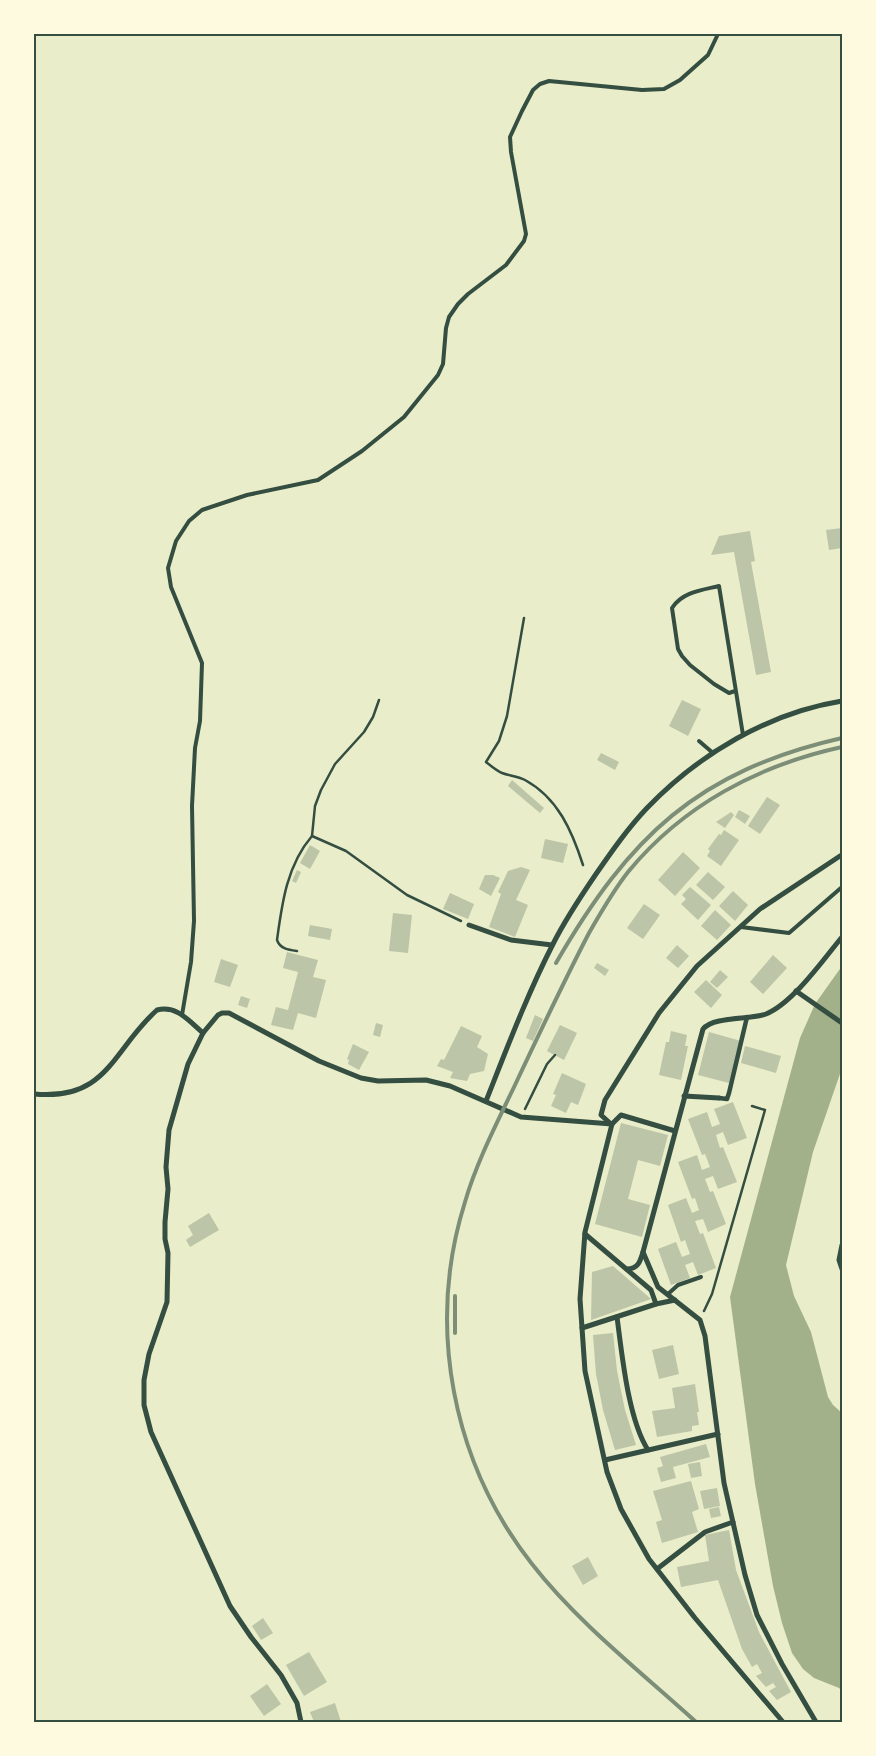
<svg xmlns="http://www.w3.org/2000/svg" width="876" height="1756" font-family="Karla,sans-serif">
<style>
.water{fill:#a3b18a}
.building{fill:#bcc5a7}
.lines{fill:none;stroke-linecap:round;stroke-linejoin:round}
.path{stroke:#344e41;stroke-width:2.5}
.service{stroke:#344e41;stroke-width:4}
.pedestrian{stroke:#344e41;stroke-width:4.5}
.minor{stroke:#344e41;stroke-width:5}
.rail{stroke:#7c8e77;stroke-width:4}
.neatline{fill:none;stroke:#344e41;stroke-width:2}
</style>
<rect width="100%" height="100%" fill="#e9edc9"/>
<!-- water -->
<polygon class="water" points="842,966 842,1068 813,1152 786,1265 794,1296 811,1332 828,1397 833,1405 842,1413 842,1691 839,1688 814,1678 803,1669 792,1653 782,1623 773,1586 755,1484 730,1297 800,1038 815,1004"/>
<!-- building -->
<g class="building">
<polygon points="842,528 842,548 829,550 826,530"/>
<polygon points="750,531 755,561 751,562 771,672 756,675 734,552 711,555 719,536"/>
<polygon points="682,700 701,709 688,736 669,726"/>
<polygon points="601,753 619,762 615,770 597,760"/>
<polygon points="512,780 544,808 540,813 508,786"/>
<polygon points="767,797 780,805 760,834 748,826"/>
<polygon points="739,810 750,816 745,824 735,817"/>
<polygon points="731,812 734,815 725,828 716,822"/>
<polygon points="724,830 739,840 721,866 707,856 710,851 708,849 719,834 721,835"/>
<polygon points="545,839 568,844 563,863 541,858"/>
<polygon points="310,845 320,851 310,869 300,863"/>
<polygon points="683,852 700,868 675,896 658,880"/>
<polygon points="521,867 530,870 516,900 528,905 515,937 489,927 501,894 498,892 508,871"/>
<polygon points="297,870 301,872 296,883 292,881"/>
<polygon points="708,872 725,887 713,900 696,885"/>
<polygon points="485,875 493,875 500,878 491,896 479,889"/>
<polygon points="690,887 711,905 698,920 681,904 686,899 682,895"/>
<polygon points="733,891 748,905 735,921 719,906"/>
<polygon points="450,893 474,904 468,919 443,909"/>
<polygon points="644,904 660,915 643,939 627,928"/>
<polygon points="715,910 731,925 717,940 701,926"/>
<polygon points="393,913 412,915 408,953 389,951"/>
<polygon points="310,925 332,929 330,940 308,936"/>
<polygon points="677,945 689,956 678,968 666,958"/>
<polygon points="287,952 318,960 313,977 326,980 316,1018 298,1013 293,1030 271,1025 276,1007 288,1010 298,972 283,968"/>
<polygon points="773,955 787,968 763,994 750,982"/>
<polygon points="221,959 238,965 230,987 214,982"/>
<polygon points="597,963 609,970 605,976 594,968"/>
<polygon points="720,970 728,977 717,988 710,982"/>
<polygon points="706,980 722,995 711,1008 694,992"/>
<polygon points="241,996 250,999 247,1008 238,1005"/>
<polygon points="535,1015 543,1019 533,1041 526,1038"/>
<polygon points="376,1023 383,1025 380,1037 373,1035"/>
<polygon points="560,1025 577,1033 564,1060 547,1051"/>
<polygon points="461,1026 482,1036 477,1047 488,1054 484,1071 470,1074 467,1081 450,1078 453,1072 437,1066 441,1059 444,1060"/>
<polygon points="671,1031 687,1035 685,1046 688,1046 681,1080 659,1075 666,1042 669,1042"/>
<polygon points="709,1032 741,1041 729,1083 698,1075"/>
<polygon points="353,1044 369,1052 359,1070 348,1064 349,1060 347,1059"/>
<polygon points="745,1046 781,1056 776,1073 741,1063"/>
<polygon points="562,1073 586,1084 578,1105 571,1102 566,1113 551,1106 556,1095 553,1094"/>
<polygon points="733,1102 747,1138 728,1145 723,1132 716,1135 720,1148 723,1147 737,1182 718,1189 713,1176 705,1179 710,1192 713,1191 726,1224 708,1232 703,1219 695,1221 700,1234 703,1233 716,1268 698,1275 693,1262 685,1265 690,1278 671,1285 658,1249 676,1242 682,1257 690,1254 685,1240 681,1242 668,1205 686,1198 692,1213 699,1210 695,1198 692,1199 678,1162 697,1155 702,1170 710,1167 705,1154 702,1155 688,1119 707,1112 712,1127 720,1124 714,1109"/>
<polygon points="621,1123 668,1135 660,1166 638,1160 628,1199 650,1205 642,1237 595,1224"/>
<polygon points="209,1213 219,1230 190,1247 186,1240 193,1235 188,1226"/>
<polygon points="613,1266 651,1299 591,1320 592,1272"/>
<polygon points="613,1333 617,1371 625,1410 636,1445 615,1450 603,1410 596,1374 593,1335"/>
<polygon points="673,1345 679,1374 659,1379 652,1350"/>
<polygon points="695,1384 699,1412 697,1412 699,1425 692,1426 692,1431 657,1437 652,1411 675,1408 672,1388"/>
<polygon points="706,1444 710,1457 673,1467 676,1478 661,1482 657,1468 663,1466 660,1457"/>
<polygon points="700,1462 702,1476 691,1478 688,1464"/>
<polygon points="691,1481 699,1509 692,1512 698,1532 662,1543 656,1522 662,1520 653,1491"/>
<polygon points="717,1488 720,1506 704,1509 700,1491"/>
<polygon points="719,1507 721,1516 711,1518 709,1509"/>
<polygon points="729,1530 736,1570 759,1632 791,1692 777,1700 769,1691 776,1687 773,1683 766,1687 756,1676 762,1673 757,1664 752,1667 742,1649 718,1580 681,1587 677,1567 709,1561 705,1535"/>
<polygon points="588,1557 598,1576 583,1585 572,1566"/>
<polygon points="263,1618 273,1633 261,1640 252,1626"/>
<polygon points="309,1652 327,1682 304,1696 286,1665"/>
<polygon points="267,1684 281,1704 264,1716 250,1696"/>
<polygon points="335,1703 341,1722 314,1722 310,1712"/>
</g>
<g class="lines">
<!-- path -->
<g class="path">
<path d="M524,618L507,716L499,741L486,762C491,766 497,771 502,773C510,776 517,776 525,780C558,798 572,831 583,865"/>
<polyline points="312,836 315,806 321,790 335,764 364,732 373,717 379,700"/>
<path d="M297,951C289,950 280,949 277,940C282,903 287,865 312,836L346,851L407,895L461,921"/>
<polyline points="525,1109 547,1064 555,1055"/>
<polyline points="704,1311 712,1294 765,1110 752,1106"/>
</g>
<!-- service -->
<g class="service">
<path d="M735,691L729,693L714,684L690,665L682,656L678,649L672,608C682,592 702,590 719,586L743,735"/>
<polyline points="699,741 713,753"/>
<polyline points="741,927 789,933 842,887"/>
<polyline points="182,1015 191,962 194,921 192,806 195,748 200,721 202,663 171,587 168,568 176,541 189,521 202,510 247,495 318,480 362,451 404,417 438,375 443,364 446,328 449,317 458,304 468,294 506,265 524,241 526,234 511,152 510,137 522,111 533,90 540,84 549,81 642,90 664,89 680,80 708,55 718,34"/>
<polyline points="668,1294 678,1285 701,1277"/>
</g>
<!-- pedestrian -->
<polyline class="pedestrian" points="719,1098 727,1099 729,1093 747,1017"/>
<!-- minor -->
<g class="minor">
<polyline points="469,925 511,940 552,945"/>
<polyline points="796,991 842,1023"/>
<path d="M34,1094C108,1101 112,1050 157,1010C177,1005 189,1021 203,1033"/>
<polyline points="684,1096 719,1098"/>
<path d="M486,1101C507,1048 527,995 553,944C565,920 581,896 596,874C612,851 628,828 647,808C699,754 768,713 842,701"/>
<polyline points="611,1124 601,1115 605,1100 659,1013 697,966 760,909 840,856"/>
<polyline points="612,1124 585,1232 580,1299 585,1371 607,1472 621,1509 649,1559 695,1618 783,1722"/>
<polyline points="612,1124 621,1115 675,1131"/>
<polyline points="585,1234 651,1290 656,1304"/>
<polyline points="842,1245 839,1260 842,1269"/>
<path d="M627,1269C638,1269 640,1262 643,1252"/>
<path d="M617,1317C622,1354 628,1419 648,1450"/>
<polyline points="582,1328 656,1304 675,1300"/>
<polyline points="605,1460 718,1434"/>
<polyline points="657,1569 705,1532 733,1522"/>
<polyline points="301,1722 297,1703 281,1675 251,1637 230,1606 151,1432 144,1405 144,1380 149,1354 167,1302 168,1253 165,1239 165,1222 168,1189 166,1167 169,1130 188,1064 203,1033 218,1015 222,1013 229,1013 319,1061 361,1078 378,1081 426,1080 450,1086 521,1117 612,1124"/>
<path d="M816,1722L782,1664L757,1615L745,1575L724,1483L705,1336L700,1320L658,1287L643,1252L703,1029C714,1016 750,1020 766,1014C793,1003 823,960 842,937"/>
</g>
<!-- rail -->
<g class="rail">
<path d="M556,963C629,837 697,771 842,738"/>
<polyline points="455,1296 455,1333"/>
<path d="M696,1722C641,1672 578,1623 532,1564C452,1462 426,1326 465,1202C477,1161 497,1123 515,1085C539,1034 563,983 589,933C601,912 613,891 628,872C683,805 759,765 842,747"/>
</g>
</g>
<!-- border -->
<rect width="876" height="1756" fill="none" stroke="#fefae0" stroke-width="70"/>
<rect x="35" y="35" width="806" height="1686" class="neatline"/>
</svg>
